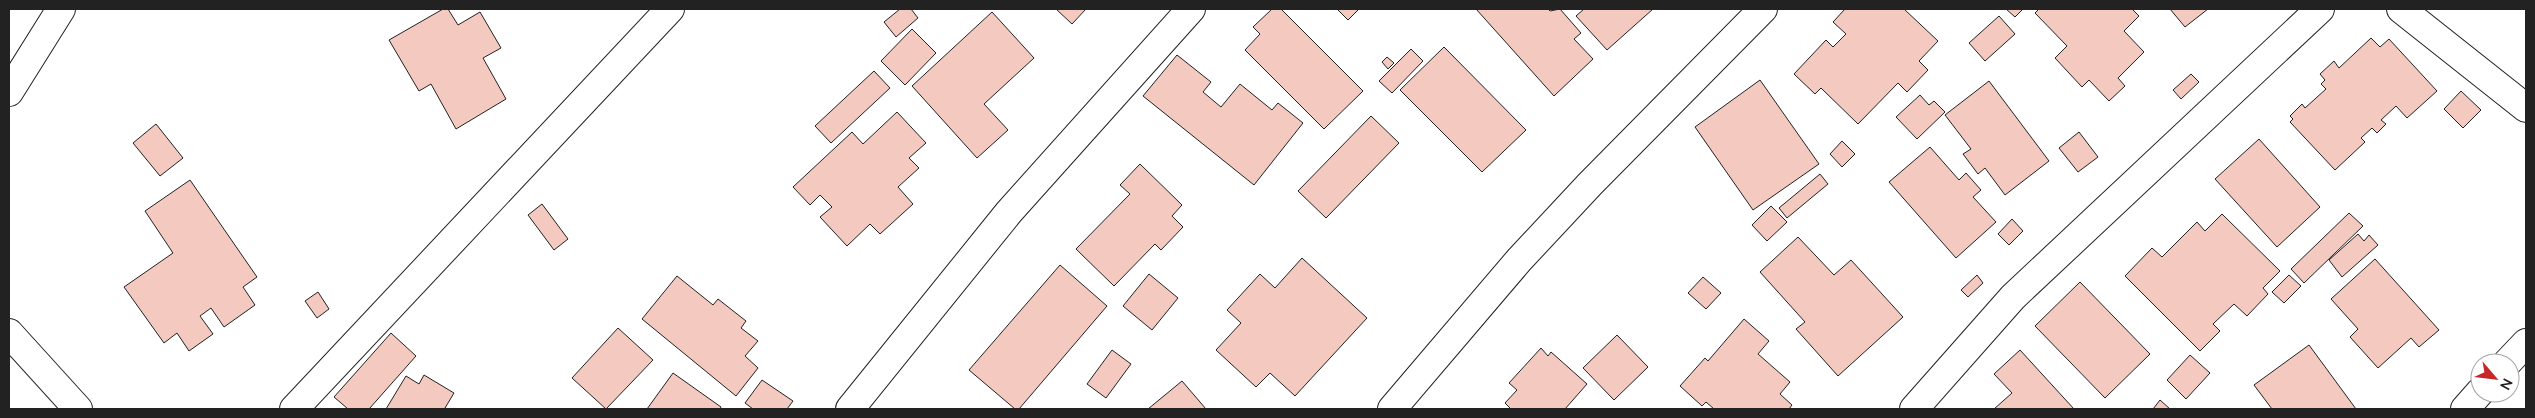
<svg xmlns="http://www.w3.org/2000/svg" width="2535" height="418" font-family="'Nunito Sans',sans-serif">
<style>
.building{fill:#f3c9c0;stroke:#222}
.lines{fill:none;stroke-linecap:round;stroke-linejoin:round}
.street-casing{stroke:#222;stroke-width:30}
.street{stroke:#fff;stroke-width:28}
</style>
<rect width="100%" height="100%" fill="#fff"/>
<!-- building -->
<g class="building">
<polygon points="443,9 448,9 458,25 480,12 501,48 483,58 506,99 456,129 431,84 419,91 389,40"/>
<polygon points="900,9 911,9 918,18 896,37 884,22"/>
<polygon points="1056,9 1086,9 1072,24"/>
<polygon points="1272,9 1281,9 1363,91 1324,129 1245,50 1260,34 1253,27"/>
<polygon points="1337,9 1359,9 1348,20"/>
<polygon points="1476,9 1548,9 1550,11 1560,9 1581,33 1574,39 1593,59 1554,96"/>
<polygon points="1584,9 1653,9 1607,50 1576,16"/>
<polygon points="1845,9 1904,9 1938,41 1919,61 1928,70 1907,92 1898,83 1858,124 1821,88 1815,94 1794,74 1826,40 1833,47 1846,34 1833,22"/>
<polygon points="2006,9 2023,9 2015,17"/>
<polygon points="2039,9 2132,9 2139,16 2124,31 2144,52 2118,78 2125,86 2109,101 2089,80 2082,87 2055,58 2067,46 2035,13"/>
<polygon points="2170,9 2208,9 2185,27"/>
<polygon points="992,12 1034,58 984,104 1008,130 977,158 912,86"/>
<polygon points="1999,16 2015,34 1985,61 1969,43"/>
<polygon points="912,29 936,53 905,85 881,61"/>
<polygon points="2371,38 2380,47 2389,39 2437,91 2407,118 2396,106 2381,120 2386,124 2377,133 2372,128 2361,138 2365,142 2335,170 2290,122 2293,119 2290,116 2302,104 2305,108 2326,89 2321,84 2325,80 2320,74 2334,61 2339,68"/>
<polygon points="1444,47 1526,130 1482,172 1400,90"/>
<polygon points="1411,49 1423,61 1392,93 1379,81"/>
<polygon points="1177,55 1211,82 1203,92 1221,107 1240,84 1272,110 1278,103 1303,123 1254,185 1143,96"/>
<polygon points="1387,57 1394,63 1388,69 1382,62"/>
<polygon points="874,71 890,88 831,143 815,126"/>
<polygon points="2191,74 2199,82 2181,99 2173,90"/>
<polygon points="1760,80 1819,164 1753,210 1695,127"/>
<polygon points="1989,81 2049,161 2005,195 1985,168 1978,174 1963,154 1971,149 1945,115"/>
<polygon points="2461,91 2481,110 2463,128 2444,109"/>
<polygon points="1920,95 1929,105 1934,101 1945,112 1917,139 1896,117"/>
<polygon points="897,112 926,143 909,158 919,168 898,187 913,204 880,234 870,224 847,246 820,217 832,207 820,195 810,205 793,187 852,132 863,144"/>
<polygon points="1371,116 1399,143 1326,218 1298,191"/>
<polygon points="156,124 183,158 160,176 133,143"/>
<polygon points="2079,132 2098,157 2078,172 2059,148"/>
<polygon points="2259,139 2320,207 2277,247 2215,179"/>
<polygon points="1842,141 1855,154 1842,167 1830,154"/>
<polygon points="1930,147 1959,180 1966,173 1981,190 1973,197 1996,222 1956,258 1889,182"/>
<polygon points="1140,164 1182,205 1172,216 1183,227 1161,250 1155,244 1114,286 1076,249 1130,194 1120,185"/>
<polygon points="1820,174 1828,184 1787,218 1779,208"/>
<polygon points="190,180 257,277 243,287 255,305 224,327 211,308 200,316 213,334 189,351 177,333 164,343 124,287 173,253 145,211"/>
<polygon points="542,204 568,239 554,250 528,215"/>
<polygon points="1771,206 1787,222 1767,241 1752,225"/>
<polygon points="2349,213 2363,226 2304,283 2291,269"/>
<polygon points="2222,214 2280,271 2263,288 2268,294 2247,316 2234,304 2213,324 2220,331 2200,351 2125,276 2152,248 2162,257 2197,222 2205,231"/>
<polygon points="2012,219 2023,231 2009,245 1998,234"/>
<polygon points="2358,234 2364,241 2369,235 2378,245 2342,277 2329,260"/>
<polygon points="1798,237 1834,275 1851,260 1903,317 1838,376 1796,329 1805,322 1760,272"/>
<polygon points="1302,258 1367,318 1295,396 1270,373 1256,387 1216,350 1241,323 1227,310 1260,274 1275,288"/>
<polygon points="2375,259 2439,330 2419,347 2411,338 2378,368 2350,337 2358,329 2331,299"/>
<polygon points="1060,265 1107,306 1019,409 1015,409 969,370"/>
<polygon points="1149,274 1178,298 1152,330 1123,306"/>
<polygon points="1977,275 1983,283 1968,297 1961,290"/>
<polygon points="2289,275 2301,286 2284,303 2272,292"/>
<polygon points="677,276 713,305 718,299 746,321 741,328 758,341 745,356 758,368 736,396 642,319"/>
<polygon points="1703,277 1721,293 1706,309 1688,293"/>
<polygon points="2080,282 2150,354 2105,398 2035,326"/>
<polygon points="318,292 329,309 317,318 305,301"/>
<polygon points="1744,319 1769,341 1758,354 1790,382 1780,394 1792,405 1789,409 1714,409 1706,402 1702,406 1680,386 1705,358 1708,361"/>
<polygon points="618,328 653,360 606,409 572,378"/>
<polygon points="391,333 416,356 369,409 348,409 334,397"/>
<polygon points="1617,335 1648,367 1614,400 1583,368"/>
<polygon points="2309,345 2356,409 2272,409 2254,385"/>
<polygon points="1541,348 1548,356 1551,352 1587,384 1565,409 1511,409 1505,403 1517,390 1509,383"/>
<polygon points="1112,350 1131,364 1106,398 1087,384"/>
<polygon points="2020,350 2074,409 1994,409 2012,393 1994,374"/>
<polygon points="2190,355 2210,373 2186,399 2167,380"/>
<polygon points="673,373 721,407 720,409 647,409"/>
<polygon points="424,375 454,393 445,408 448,409 386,409 406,376 419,384"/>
<polygon points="762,380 793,401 787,409 753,409 745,403"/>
<polygon points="1182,381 1206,409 1148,409"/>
<polygon points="2160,400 2170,409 2153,409"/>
</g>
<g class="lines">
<defs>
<g id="street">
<polyline points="2401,9 2526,108"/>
<polyline points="9,92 61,9"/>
<polyline points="9,333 78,409"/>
<polyline points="2507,363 2526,343"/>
<polyline points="294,409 670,9"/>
<polyline points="850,409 1009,212 1191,9"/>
<polyline points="1392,409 1519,260 1590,184 1763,9"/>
<polyline points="1914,409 2013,297 2320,9"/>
<polyline points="2465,409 2480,392"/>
</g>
</defs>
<!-- street casing -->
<use href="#street" class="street-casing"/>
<!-- street -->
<use href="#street" class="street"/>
</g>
<!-- border -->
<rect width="2535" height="418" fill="none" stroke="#222222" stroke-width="20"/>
<!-- north arrow -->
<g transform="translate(2495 378) rotate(118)"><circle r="24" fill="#ffffff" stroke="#a7a7a7"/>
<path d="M0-4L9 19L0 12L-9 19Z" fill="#c62828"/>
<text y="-8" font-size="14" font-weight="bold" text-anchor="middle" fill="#222222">N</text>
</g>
</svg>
